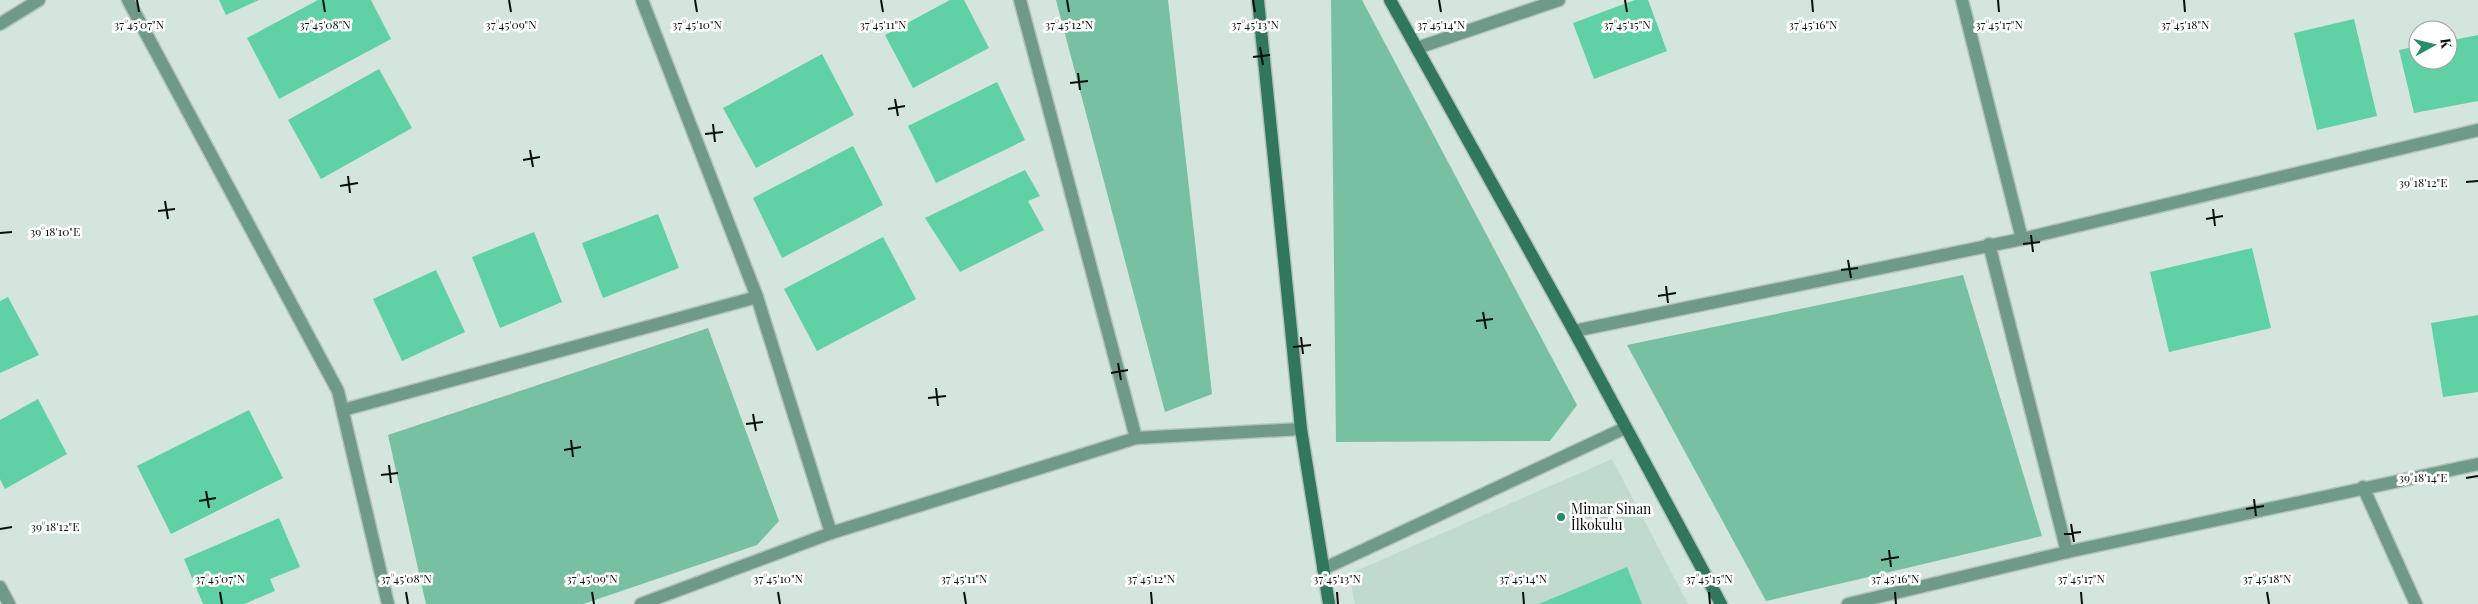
<svg xmlns="http://www.w3.org/2000/svg" width="2478" height="604" font-family="'Playfair Display',serif">
<style>
.built{fill:#c0dbce}
.green{fill:#78c0a2}
.building{fill:#60d0a5}
.lines{fill:none;stroke-linecap:round;stroke-linejoin:round}
.street-casing{stroke:#b3c3bb;stroke-width:15}
.secondary-casing{stroke:#b3c3bb;stroke-width:15}
.street{stroke:#6f9a87;stroke-width:12}
.secondary{stroke:#31775c;stroke-width:12}
.ticks{fill:none;stroke:#090f0c;stroke-width:2}
.poi-dot{fill:#258d6a;stroke:#fff;stroke-width:2}
.labels{text-anchor:middle;stroke-width:5;stroke-linejoin:round;paint-order:stroke}
.poi-label{font-size:14px;fill:#090f0c;stroke:#fff;text-anchor:start}
.ticks-label{font-size:12px;text-anchor:middle;fill:#090f0c;stroke:#fff;stroke-width:5;stroke-linejoin:round;paint-order:stroke}
</style>
<rect width="100%" height="100%" fill="#d3e5dc"/>
<!-- built -->
<polygon class="built" points="1612,459 1688,604 1355,604 1349,574"/>
<!-- green -->
<g class="green">
<polygon points="1056,0 1168,0 1212,394 1165,412"/>
<polygon points="1331,0 1362,0 1577,405 1550,441 1336,442"/>
<polygon points="1963,275 2042,536 1766,601 1627,345"/>
<polygon points="708,328 779,521 757,545 583,604 426,604 388,435"/>
</g>
<!-- building -->
<g class="building">
<polygon points="219,0 259,0 226,15"/>
<polygon points="318,0 371,0 391,39 279,99 247,38"/>
<polygon points="950,0 964,0 989,48 913,88 885,35"/>
<polygon points="1635,0 1648,0 1667,51 1594,79 1573,23"/>
<polygon points="2354,19 2377,116 2317,130 2294,33"/>
<polygon points="2478,35 2478,101 2414,113 2399,50 2418,46 2418,60 2448,60 2448,41"/>
<polygon points="822,54 854,115 756,168 723,108"/>
<polygon points="379,69 412,128 321,179 288,120"/>
<polygon points="997,82 1025,140 936,183 908,126"/>
<polygon points="853,146 883,205 782,258 753,198"/>
<polygon points="1025,170 1040,196 1028,201 1044,230 960,272 925,218"/>
<polygon points="658,214 679,268 603,298 582,243"/>
<polygon points="534,232 562,302 500,328 472,257"/>
<polygon points="883,237 916,299 817,351 784,289"/>
<polygon points="2252,248 2271,328 2169,352 2150,272"/>
<polygon points="436,270 465,332 402,361 373,299"/>
<polygon points="8,297 39,355 0,373 0,301"/>
<polygon points="2478,315 2478,392 2443,397 2431,323"/>
<polygon points="38,399 67,454 5,489 0,479 0,420"/>
<polygon points="249,410 283,478 171,534 137,466"/>
<polygon points="279,518 300,567 270,579 275,591 244,604 203,604 184,559"/>
<polygon points="1627,567 1642,604 1539,604"/>
</g>
<g class="lines">
<defs>
<g id="street">
<polyline points="128,0 338,391 388,604"/>
<polyline points="642,0 757,297 831,533"/>
<polyline points="1020,0 1136,438"/>
<polyline points="1962,0 2022,239"/>
<polyline points="0,24 39,0"/>
<polyline points="1417,48 1559,0"/>
<polyline points="1989,244 2067,552"/>
<polyline points="1574,331 2022,239 2478,130"/>
<polyline points="343,410 757,297"/>
<polyline points="2363,487 2416,604"/>
<polyline points="1323,569 1625,428"/>
<polyline points="0,587 9,604"/>
<polyline points="641,604 831,533 1136,438 1301,429"/>
<polyline points="1848,604 2067,552 2478,464"/>
</g>
<g id="secondary">
<polyline points="1258,0 1301,429 1329,604"/>
<polyline points="1390,0 1574,331 1721,604"/>
</g>
</defs>
<!-- street casing -->
<use href="#street" class="street-casing"/>
<!-- secondary casing -->
<use href="#secondary" class="secondary-casing"/>
<!-- street -->
<use href="#street" class="street"/>
<!-- secondary -->
<use href="#secondary" class="secondary"/>
</g>
<!-- ticks -->
<path class="ticks" d="M137,0L139,12M323,0L325,12M509,0L511,12M695,0L697,12M881,0L883,12M1067,0L1069,12M1253,0L1255,12M1439,0L1441,12M1625,0L1627,12M1812,0L1813,12M1998,0L1999,12M2184,0L2185,12M1260,47L1263,65M1253,57L1270,55M1078,73L1080,90M1070,83L1088,81M895,99L898,116M888,109L905,106M713,124L715,142M705,134L723,132M530,150L533,167M523,160L540,157M348,176L350,193M2466,182L2478,181M340,186L358,183M165,201L168,219M2213,209L2215,226M158,211L175,209M2206,219L2223,216M0,233L12,232M2031,235L2033,252M2023,244L2040,242M1848,260L1851,278M1841,270L1858,268M1666,286L1668,303M1658,296L1676,293M1483,312L1486,329M1476,321L1493,319M1301,337L1303,354M1293,347L1311,345M1118,363L1121,380M1111,373L1128,370M936,388L938,406M928,398L946,396M753,414L756,431M746,424L763,422M571,440L573,457M564,450L581,447M389,465L391,483M381,475L398,473M2466,478L2478,476M206,491L209,508M2254,499L2256,516M199,501L216,498M2246,509L2264,506M2071,524L2074,542M0,529L12,527M2064,534L2081,532M1889,550L1891,567M1881,560L1899,557M220,592L222,604M406,592L408,604M592,592L594,604M778,592L780,604M964,592L966,604M1151,592L1152,604M1337,592L1338,604M1523,592L1524,604M1709,592L1710,604M1895,592L1896,604M2081,592L2082,604M2267,592L2269,604"/>
<!-- markers -->
<circle class="poi-dot" cx="1561" cy="517" r="5"/>
<g class="labels">
<!-- poi labels -->
<g class="poi-label">
<text x="1571" y="514">Mimar Sinan<tspan x="1571" dy="16">İlkokulu</tspan></text>
</g>
</g>
<g class="ticks-label">
<text x="139" y="29">37°45'07"N</text>
<text x="325" y="29">37°45'08"N</text>
<text x="511" y="29">37°45'09"N</text>
<text x="697" y="29">37°45'10"N</text>
<text x="883" y="29">37°45'11"N</text>
<text x="1069" y="29">37°45'12"N</text>
<text x="1255" y="29">37°45'13"N</text>
<text x="1441" y="29">37°45'14"N</text>
<text x="1627" y="29">37°45'15"N</text>
<text x="1813" y="29">37°45'16"N</text>
<text x="1999" y="29">37°45'17"N</text>
<text x="2185" y="29">37°45'18"N</text>
<text x="2423" y="187">39°18'12"E</text>
<text x="55" y="236">39°18'10"E</text>
<text x="2423" y="482">39°18'14"E</text>
<text x="55" y="531">39°18'12"E</text>
<text x="220" y="583">37°45'07"N</text>
<text x="406" y="583">37°45'08"N</text>
<text x="592" y="583">37°45'09"N</text>
<text x="778" y="583">37°45'10"N</text>
<text x="964" y="583">37°45'11"N</text>
<text x="1151" y="583">37°45'12"N</text>
<text x="1337" y="583">37°45'13"N</text>
<text x="1523" y="583">37°45'14"N</text>
<text x="1709" y="583">37°45'15"N</text>
<text x="1895" y="583">37°45'16"N</text>
<text x="2081" y="583">37°45'17"N</text>
<text x="2267" y="583">37°45'18"N</text>
</g>
<!-- north arrow -->
<g transform="translate(2433 45) rotate(82)"><circle r="24" fill="#ffffff" stroke="#9d9f9e"/>
<path d="M0-4L9 19L0 12L-9 19Z" fill="#258d6a"/>
<text y="-8" font-size="14" font-weight="bold" text-anchor="middle" fill="#090f0c">K</text>
</g>
</svg>
